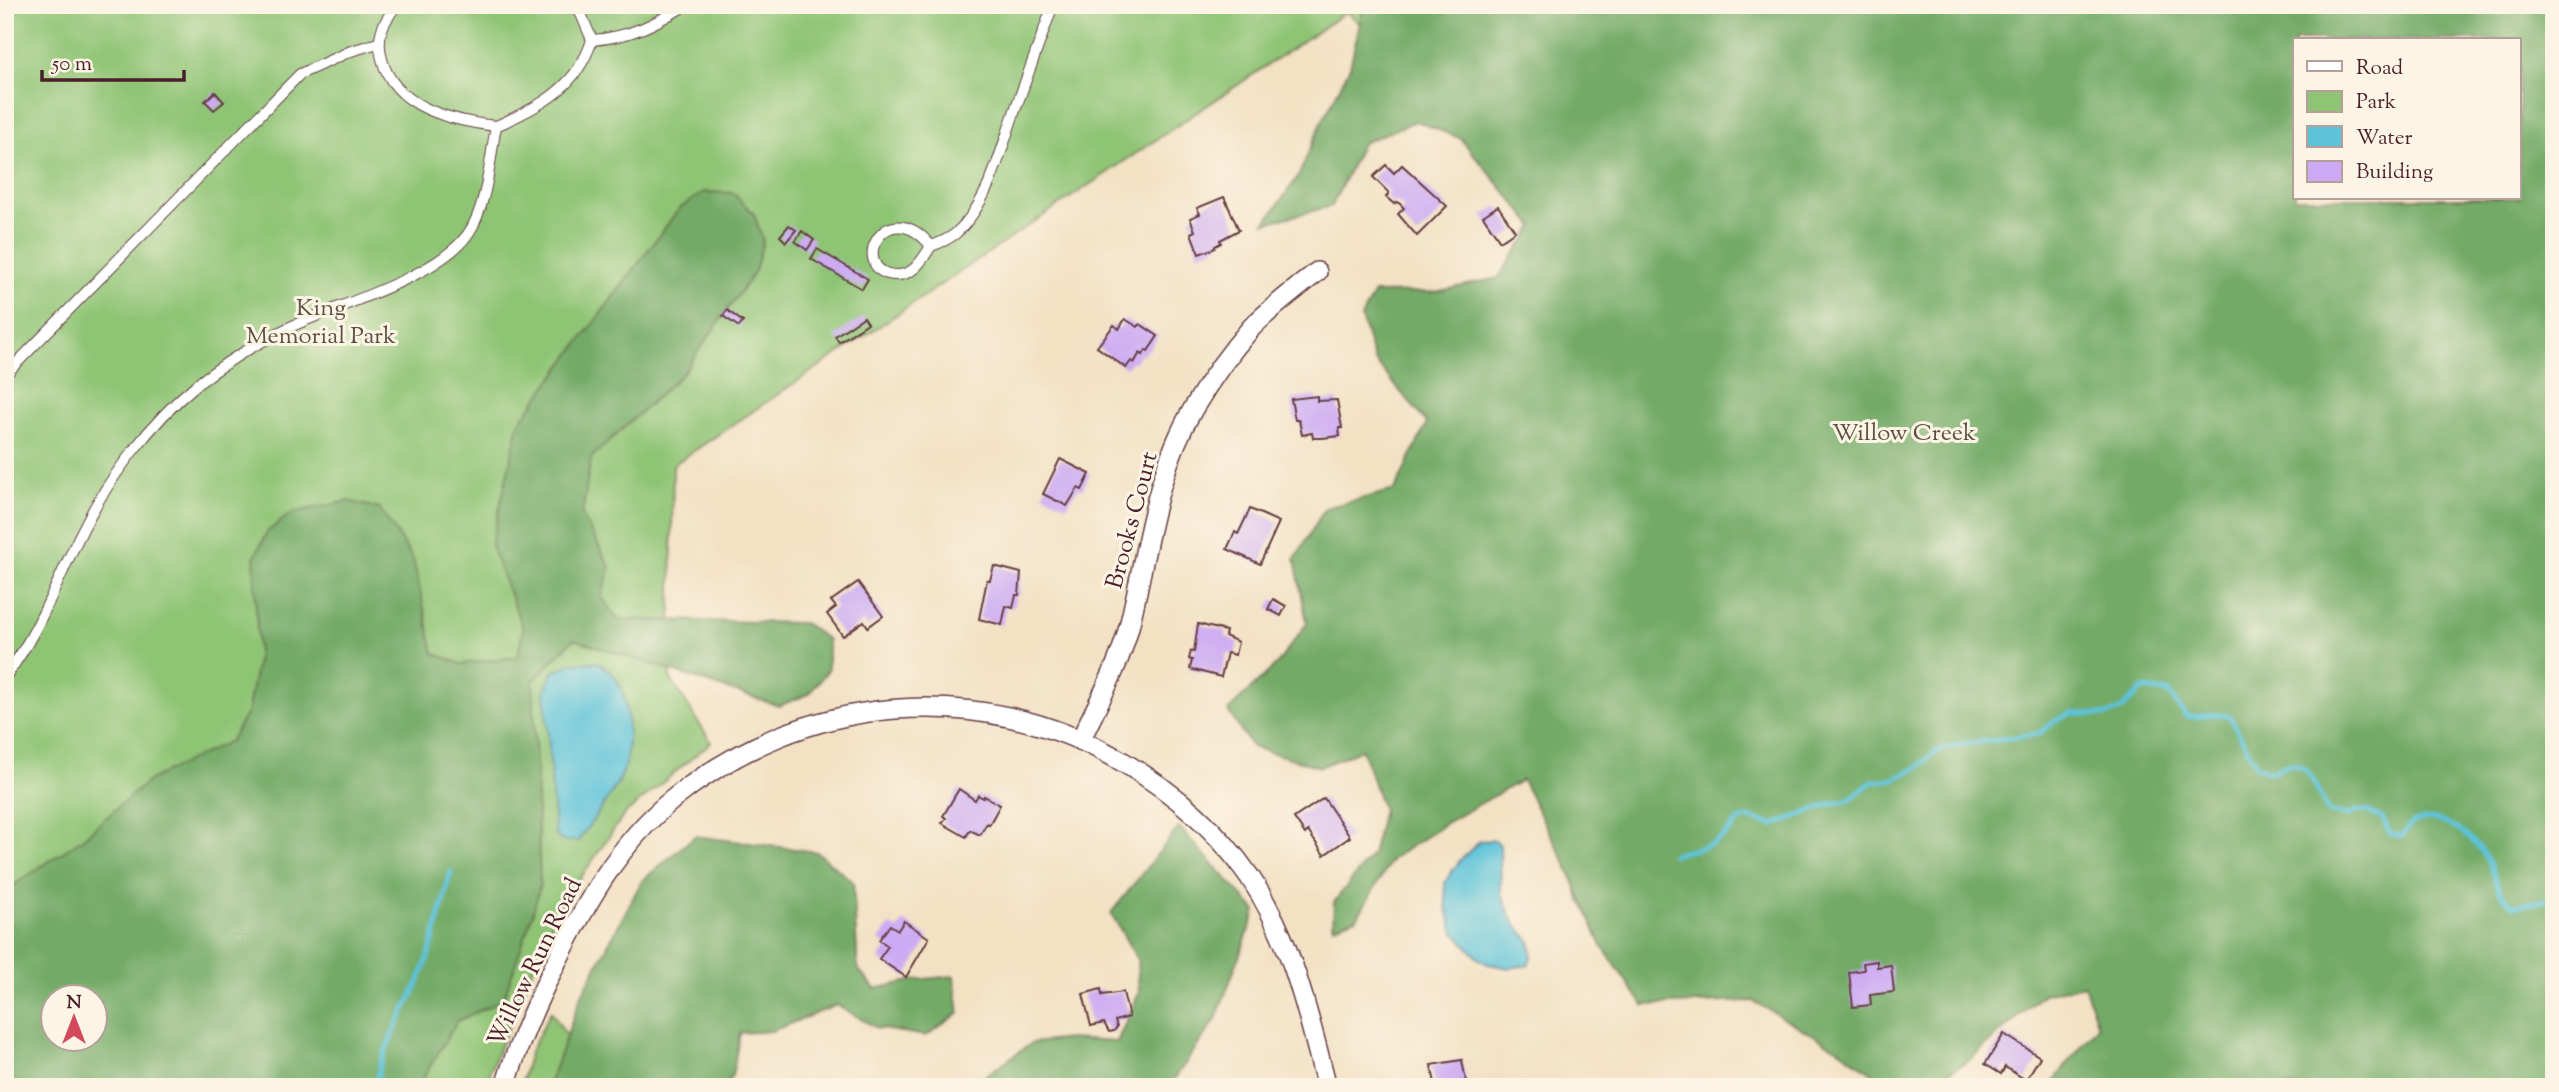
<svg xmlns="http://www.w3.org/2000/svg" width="2559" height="1092" font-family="'Sorts Mill Goudy',serif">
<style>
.green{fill:#8fc475;stroke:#6c7250;stroke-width:2;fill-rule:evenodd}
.forest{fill:#73aa66;stroke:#5e6448;stroke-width:2;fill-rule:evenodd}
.water{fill:#5cc3d9;stroke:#537182;stroke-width:2}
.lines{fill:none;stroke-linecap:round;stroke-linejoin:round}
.stream{stroke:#5cc3d9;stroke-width:5}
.building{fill:#cdaaf3}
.lane-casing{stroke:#633c42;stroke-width:12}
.street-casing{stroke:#633c42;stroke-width:22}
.lane{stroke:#fff;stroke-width:10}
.street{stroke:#fff;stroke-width:19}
.labels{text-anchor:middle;stroke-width:6;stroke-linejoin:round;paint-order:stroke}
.park-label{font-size:24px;fill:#5f5141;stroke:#fcf5e5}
.street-label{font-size:24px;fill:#4a1f2b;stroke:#fcf5e5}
</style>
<rect width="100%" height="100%" fill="#fcf5e5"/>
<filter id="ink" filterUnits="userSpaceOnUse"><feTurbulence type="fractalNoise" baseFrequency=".0143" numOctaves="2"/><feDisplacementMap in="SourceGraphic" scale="14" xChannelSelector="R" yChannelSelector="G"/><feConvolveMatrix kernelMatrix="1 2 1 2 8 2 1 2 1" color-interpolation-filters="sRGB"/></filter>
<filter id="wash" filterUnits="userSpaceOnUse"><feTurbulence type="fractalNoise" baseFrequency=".00686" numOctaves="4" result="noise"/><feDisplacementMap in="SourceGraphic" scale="28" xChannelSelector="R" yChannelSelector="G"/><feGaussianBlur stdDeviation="1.57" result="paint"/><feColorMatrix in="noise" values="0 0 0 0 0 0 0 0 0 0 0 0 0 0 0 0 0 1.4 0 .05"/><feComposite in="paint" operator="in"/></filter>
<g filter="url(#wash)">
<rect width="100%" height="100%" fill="#f3e1c4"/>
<!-- green -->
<g class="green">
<path d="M5,5H1955L2554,1087L2105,928L1602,921L1580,901L1571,870L1582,204L1346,12L673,465L670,678L711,742L624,815L557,912L491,1068L486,1087H5ZM52,998H94V1040H52Z"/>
<polygon points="551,1011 599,1087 520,1087 530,1052"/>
</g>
<!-- forest -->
<g class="forest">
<path d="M1364,5H2554V1087H2049L2098,1026L2084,985L2043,994L1966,1063L1921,1087H1892L1840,1050L1753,1001L1643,1005L1602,946L1566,864L1522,780L1446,823L1392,859L1357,918L1333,927L1334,902L1372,855L1383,810L1362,749L1320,767L1252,747L1228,711L1277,664L1307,623L1295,559L1325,508L1395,490L1427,423L1374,360L1361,317L1374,293L1435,292L1498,278L1534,226L1460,138L1416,121L1362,143L1332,206L1265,223L1299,175L1319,128L1350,67ZM2295,40H2519V198H2295Z"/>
<path d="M704,192L733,193L754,214L763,241L755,271L682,374L591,458L582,515L610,567L602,597L617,619L804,623L828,640V670L809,694L779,706L574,639L533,681L540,885L532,916L503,1000L457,1021L418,1087H5V891L82,839L149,780L230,741L247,713L258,656L254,558L267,532L292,513L348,501L380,509L413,559L434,653L461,664L518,657L523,628L491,546L519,423L679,209ZM52,998H94V1040H52Z"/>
<polygon points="1179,827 1256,911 1216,1019 1169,1087 969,1087 1032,1043 1069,1039 1117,1042 1139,993 1137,959 1111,913"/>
<polygon points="695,836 817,852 853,882 858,969 875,989 915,980 954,976 959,1013 926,1036 877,1028 837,1005 772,1031 740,1033 732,1076 723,1087 548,1087 581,996 642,881"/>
</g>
<!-- water -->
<g class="water">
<path d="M598,662C602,665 607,668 611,672C631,692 632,752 621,777C612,795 590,824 578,841H562L555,834L545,692L552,673L572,663Z"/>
<polygon points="1495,840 1500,845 1501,894 1514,923 1530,941 1532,955 1528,965 1510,968 1488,964 1479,959 1454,932 1446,906 1445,882 1460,860 1480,841"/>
</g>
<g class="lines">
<!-- stream -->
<g class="stream">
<path d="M1673,855C1685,850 1705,849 1716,842C1743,823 1732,810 1773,825L1832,803L1847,801L1872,782L1894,779L1918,767L1935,752L1957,745L2038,734L2055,721L2072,713L2107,715L2122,709L2142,689L2168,692L2186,716C2201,719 2214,711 2230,717L2257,766L2272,772C2310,747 2313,788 2329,813L2347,815L2356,811H2367L2383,819L2390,834L2402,836C2405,832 2408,826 2413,823C2436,810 2472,835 2484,854C2497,875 2492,890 2514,906L2554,899"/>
<path d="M375,1087C381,1049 403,1016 419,981C434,947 441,908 451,872"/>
</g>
</g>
<g id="blocks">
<!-- building -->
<g class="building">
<polygon points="215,92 224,102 214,110 205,101"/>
<polygon points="1386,165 1394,173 1402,165 1447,206 1417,236 1398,214 1404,208 1398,202 1394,204 1386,197 1389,193 1373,177"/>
<polygon points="1224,197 1239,230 1220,240 1221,243 1215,246 1215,248 1199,254 1191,233 1195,231 1190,218 1200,214 1197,208"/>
<polygon points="1498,206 1515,231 1500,241 1483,216"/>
<polygon points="789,225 796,230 786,242 780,236"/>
<polygon points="802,231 814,240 807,250 795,241"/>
<polygon points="817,249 868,279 862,289 811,259"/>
<polygon points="727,310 743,322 739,327 723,316"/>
<polygon points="864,317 868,323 839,342 835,336"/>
<polygon points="1125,319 1138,327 1140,324 1158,336 1148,351 1146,350 1143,355 1140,353 1134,363 1131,361 1126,368 1097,347 1114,325 1119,329"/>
<polygon points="1317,396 1317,401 1337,400 1342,428 1339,428 1340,436 1322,438 1313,438 1312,433 1302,435 1299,420 1295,420 1291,399"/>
<polygon points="1060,459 1090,474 1082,490 1078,488 1067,506 1043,494"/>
<polygon points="1250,509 1279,522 1260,564 1227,549 1235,532 1238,534"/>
<polygon points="994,566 1021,573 1019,595 1016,595 1013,608 1006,606 1002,625 979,619 987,580 990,580"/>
<polygon points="858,582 883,616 868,627 864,621 843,636 827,614 836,607 831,601"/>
<polygon points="1273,599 1286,606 1281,616 1268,609"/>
<polygon points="1198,624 1226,631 1225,636 1238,642 1235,655 1227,653 1221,677 1190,669 1192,660 1189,659 1191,651 1194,652"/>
<polygon points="959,789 975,800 978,795 983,798 984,796 1000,805 989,825 987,823 980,835 970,830 966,837 942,823 946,818 943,816"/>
<polygon points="1324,798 1350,837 1324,855 1308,831 1305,834 1294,818"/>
<polygon points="904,921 929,938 906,977 879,959 888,946 879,940 890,925 898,930"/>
<polygon points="1877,961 1877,967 1891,965 1894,992 1870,995 1871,1005 1853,1007 1849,972 1864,970 1863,963"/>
<polygon points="1101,989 1102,995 1123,992 1129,1017 1115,1021 1117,1027 1114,1031 1109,1032 1104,1023 1091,1026 1083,994"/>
<polygon points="2004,1034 2040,1057 2026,1080 2005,1067 2001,1074 1985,1064"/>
<polygon points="1462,1060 1467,1087 1436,1087 1431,1065"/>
</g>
</g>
</g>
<g filter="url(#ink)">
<use href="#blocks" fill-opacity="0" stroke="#633c42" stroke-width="2"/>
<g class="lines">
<defs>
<g id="lane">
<path d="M397,5C382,23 376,37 382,59C394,108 453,121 496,126"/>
<path d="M573,5L581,14L592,40C630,37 653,25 686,5"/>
<path d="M931,246C885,190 847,272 895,275C914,276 922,260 931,246C940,243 947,240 955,234C988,205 1000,153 1014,113C1027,77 1040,41 1053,5"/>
<polyline points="5,375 300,74 351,51 378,43"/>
<path d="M5,677C39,633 57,580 82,531C107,480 152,421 196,385C223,364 255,344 286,329C336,305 437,278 468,234C487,207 490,158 496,126C539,107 577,88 592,40"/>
</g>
<g id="street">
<path d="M1081,739C1098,703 1119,666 1129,627C1147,554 1154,475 1193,409C1210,380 1230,352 1252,327C1272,307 1295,290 1317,272"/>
<path d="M505,1087C518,1043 536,1003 556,963C586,903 619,843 672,800C802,694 978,677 1123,762C1172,791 1216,828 1249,876C1292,939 1308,1014 1327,1087"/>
</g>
</defs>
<!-- lane casing -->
<use href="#lane" class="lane-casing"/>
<!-- street casing -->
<use href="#street" class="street-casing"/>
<!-- lane -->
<use href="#lane" class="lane"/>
<!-- street -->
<use href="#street" class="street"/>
</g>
</g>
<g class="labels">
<!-- park labels -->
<g class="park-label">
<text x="321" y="315">King<tspan x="321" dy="28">Memorial Park</tspan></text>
<text x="1904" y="440">Willow Creek</text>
</g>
<!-- street labels -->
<g class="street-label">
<text transform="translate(1131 520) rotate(-75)" y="8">Brooks Court</text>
<text transform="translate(534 962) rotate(-64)" y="8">Willow Run Road</text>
</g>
</g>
<!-- margin -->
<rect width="2559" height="1092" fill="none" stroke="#fcf5e5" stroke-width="28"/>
<!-- legend -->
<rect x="2293" y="38" width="228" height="161" fill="#fcf5e5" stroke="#b59f9b" stroke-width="2"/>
<rect x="2307" y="61" width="35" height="10" fill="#ffffff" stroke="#b59f9b" stroke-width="2"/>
<text x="2356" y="74" font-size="21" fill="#4a1f2b">Road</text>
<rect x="2307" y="91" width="35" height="21" fill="#8fc475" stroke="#b59f9b" stroke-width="2"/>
<text x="2356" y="108" font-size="21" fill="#4a1f2b">Park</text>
<rect x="2307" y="126" width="35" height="21" fill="#5cc3d9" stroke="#b59f9b" stroke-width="2"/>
<text x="2356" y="144" font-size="21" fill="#4a1f2b">Water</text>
<rect x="2307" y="161" width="35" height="21" fill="#cdaaf3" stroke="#b59f9b" stroke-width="2"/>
<text x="2356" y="178" font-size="21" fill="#4a1f2b">Building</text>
<!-- north arrow -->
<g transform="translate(74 1018)"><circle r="33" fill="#fcf5e5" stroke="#b59f9b" stroke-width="2"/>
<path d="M0-5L12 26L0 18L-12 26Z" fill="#d1495b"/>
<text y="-10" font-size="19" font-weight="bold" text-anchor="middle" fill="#4a1f2b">N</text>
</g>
<!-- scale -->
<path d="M42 70v10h142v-10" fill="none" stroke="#4a1f2b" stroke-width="3.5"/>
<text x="52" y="70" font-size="21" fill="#4a1f2b" stroke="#fcf5e5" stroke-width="5" paint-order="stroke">50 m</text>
</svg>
